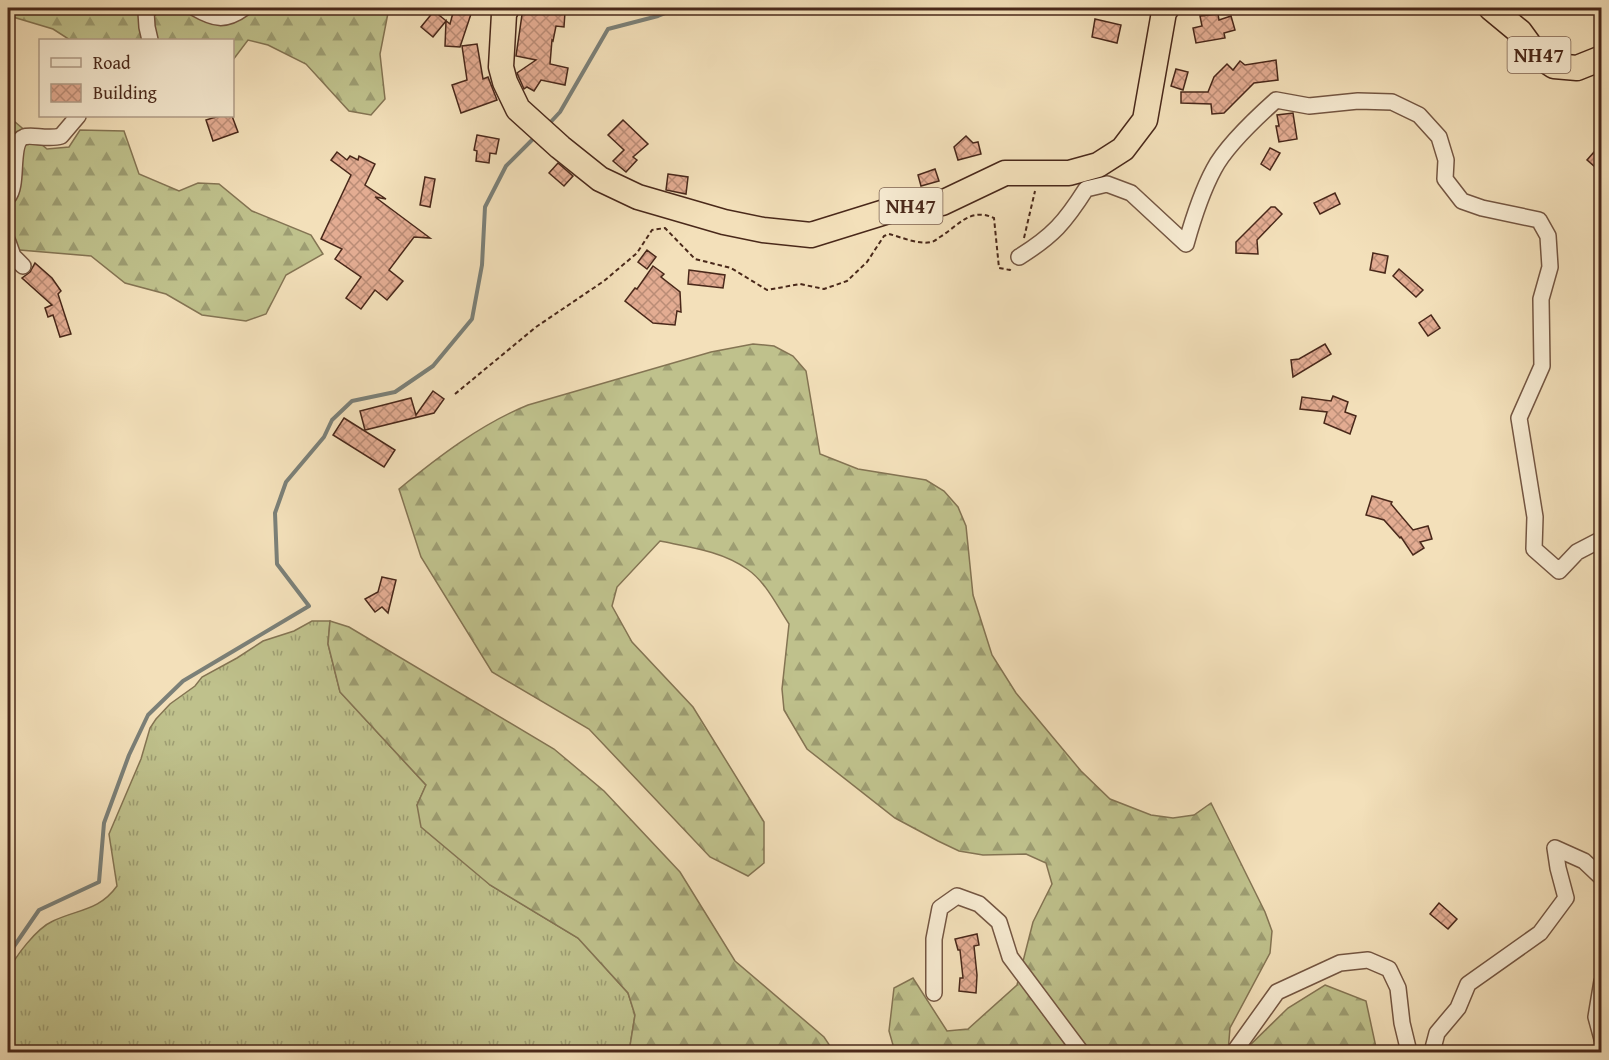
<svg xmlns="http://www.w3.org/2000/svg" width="1609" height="1060" font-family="'Gentium Book Plus',serif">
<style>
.grass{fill:url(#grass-tufts);stroke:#847453;stroke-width:1.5}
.forest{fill:url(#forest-firs);stroke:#847453;stroke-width:1.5}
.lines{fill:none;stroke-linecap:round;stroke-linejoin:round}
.stream{stroke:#7b8078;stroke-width:4}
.building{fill:url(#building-cross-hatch);stroke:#49281a;stroke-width:1.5}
.minor-casing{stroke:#745642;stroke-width:18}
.trunk-casing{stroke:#49281a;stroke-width:27}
.path{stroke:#49281a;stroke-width:2;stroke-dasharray:4.5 3;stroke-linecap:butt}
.minor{stroke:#f7ebd2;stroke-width:15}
.trunk{stroke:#f3e0ba;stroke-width:24}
.labels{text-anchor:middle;stroke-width:4.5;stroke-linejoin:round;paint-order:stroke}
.shield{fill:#f7ebd2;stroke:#7d6251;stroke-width:1.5}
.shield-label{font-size:21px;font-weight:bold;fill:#49281a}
</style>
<defs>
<pattern id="grass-tufts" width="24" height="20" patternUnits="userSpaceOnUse" patternTransform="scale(1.5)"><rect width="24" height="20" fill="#bfc18c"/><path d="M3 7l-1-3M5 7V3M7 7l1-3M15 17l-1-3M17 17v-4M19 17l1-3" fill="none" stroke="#9d9d72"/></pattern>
<pattern id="forest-firs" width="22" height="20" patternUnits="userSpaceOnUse" patternTransform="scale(1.5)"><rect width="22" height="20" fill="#bfc18c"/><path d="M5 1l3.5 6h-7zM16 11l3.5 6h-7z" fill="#9d9d72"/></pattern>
<pattern id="building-cross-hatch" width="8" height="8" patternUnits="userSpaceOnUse" patternTransform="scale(1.5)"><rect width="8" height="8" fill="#e3ac92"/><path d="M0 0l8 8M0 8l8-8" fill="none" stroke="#ba8c76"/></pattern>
</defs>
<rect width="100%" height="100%" fill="#f3e0ba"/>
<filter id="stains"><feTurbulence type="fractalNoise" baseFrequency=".00333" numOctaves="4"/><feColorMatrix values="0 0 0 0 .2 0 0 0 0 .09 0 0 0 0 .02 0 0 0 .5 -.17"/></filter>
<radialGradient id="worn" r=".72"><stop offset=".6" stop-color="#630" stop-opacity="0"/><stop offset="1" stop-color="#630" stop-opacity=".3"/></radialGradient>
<!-- grass -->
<path class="grass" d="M312,621H330L328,644L340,692L426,785L417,805L490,885L578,938L628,993L635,1015L629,1052H388L362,1048L359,1052H8C8,1037 4,985 8,973C14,957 37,928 53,921C78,909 99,911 117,886L109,834L141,759L150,728L156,719L170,704L195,686L202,677L237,658L263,641L294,631Z"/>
<!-- forest -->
<g class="forest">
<polygon points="8,8 389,8 380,54 385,99 371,115 349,111 306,64 268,45 248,40 233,60 232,40 70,40 53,29 13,17 8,12"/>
<polygon points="8,116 47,149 69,147 80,130 124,131 139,174 179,191 198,183 219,184 252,211 311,235 323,254 286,275 266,314 246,321 202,315 166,294 125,283 91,256 8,249"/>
<path d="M753,344L774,346L793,356L806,371L820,454L858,469L926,480L944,491L958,507L966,526L973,595L992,655L1016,693L1081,771L1110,799L1151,815L1173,818L1194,815L1211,803L1265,912L1272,931L1270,953L1230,1028L1228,1052H895L889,1031L894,988L913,978L947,1031L968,1029L1017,985L1033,922L1052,884L1046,863L1026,854L983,855L959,851L938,841L895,818L807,749L784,710L782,689L789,624C777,606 766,582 747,569C722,551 689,547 660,541L617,587L612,606L632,642L693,707L764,822V863L748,876L710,857L589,729L492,672L421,557L399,489C438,457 481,424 528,405L711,352Z"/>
<polygon points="330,621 349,627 554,749 604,791 680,872 735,961 824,1037 834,1052 629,1052 635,1015 628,993 578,938 490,885 421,827 417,805 426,785 340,692 328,644"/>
<polygon points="1325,985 1366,1001 1377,1052 1243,1052 1288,1008"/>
</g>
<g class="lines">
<!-- stream -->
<g class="stream">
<polyline points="547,126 560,112 608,29 658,16 678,8"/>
<polyline points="8,955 39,910 99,882 104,823 129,755 148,715 183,681 309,606 277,564 275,513 286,482 324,437 332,420 352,401 395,392 433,366 472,319 482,265 485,207 506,166 535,137"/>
</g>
</g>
<!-- building -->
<g class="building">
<polygon points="523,8 539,8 565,12 564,27 556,26 553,41 552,40 550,64 568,68 565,85 541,80 534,91 527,87 524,89 517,73 536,60 516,56"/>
<polygon points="454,9 471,14 460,47 445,46 446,21 433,37 421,27 434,11 450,24"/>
<polygon points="1218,14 1219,20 1231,16 1235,30 1224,33 1225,38 1196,43 1193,28 1202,26 1200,16"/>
<polygon points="1095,19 1121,25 1117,43 1092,37"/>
<polygon points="477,44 483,79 488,77 497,100 461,113 452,85 467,80 462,46"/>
<polygon points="1276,60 1278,80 1254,83 1224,113 1212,114 1211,104 1181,103 1181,92 1208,92 1214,77 1227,64 1233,70 1240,61 1245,65"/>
<polygon points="1176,69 1188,72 1183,90 1171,86"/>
<polygon points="1293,113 1297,139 1279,142 1276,126 1279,126 1277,115"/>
<polygon points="219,116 232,116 238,132 213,141 206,120"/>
<polygon points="623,120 648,144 633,157 637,160 626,172 613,161 624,150 608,135"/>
<polygon points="477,135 499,139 496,154 490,153 489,163 476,161 477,151 474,150"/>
<polygon points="966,136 973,143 978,142 981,154 958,160 954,147"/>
<polygon points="1602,143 1602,173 1587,160"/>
<polygon points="1270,148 1280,153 1270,170 1261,164"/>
<polygon points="337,152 347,160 350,156 358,160 359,156 375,164 365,185 386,199 375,197 430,238 414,237 389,270 403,281 387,300 375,290 361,309 346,298 361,277 335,259 342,249 321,239 351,175 331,160"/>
<polygon points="558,163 573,176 564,186 549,173"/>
<polygon points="935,169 939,181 921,186 918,175"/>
<polygon points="668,174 688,177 686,194 666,190"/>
<polygon points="425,177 435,179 430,207 420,205"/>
<polygon points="1335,193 1340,204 1320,214 1314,203"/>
<polygon points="1271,207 1275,207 1282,214 1257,240 1258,254 1236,253 1236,242"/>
<polygon points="647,250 656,257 647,269 638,262"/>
<polygon points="1373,253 1388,256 1385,273 1370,270"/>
<polygon points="35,263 52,278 61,291 58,294 71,334 60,337 53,315 48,317 45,308 52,305 22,278 30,272"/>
<polygon points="653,266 664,274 661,277 680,292 681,312 677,311 675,325 653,323 625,301 635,288 637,289"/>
<polygon points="1399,269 1423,290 1416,297 1393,276"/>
<polygon points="689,270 725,275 723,288 688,284"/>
<polygon points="1431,315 1440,328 1428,336 1419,323"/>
<polygon points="1325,344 1331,354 1293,377 1291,360 1299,359"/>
<polygon points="433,391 444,399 434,413 365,430 360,411 411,398 416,415"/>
<polygon points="1333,396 1348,402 1345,412 1356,416 1350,434 1324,423 1327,412 1300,409 1302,397 1331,401"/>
<polygon points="344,418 395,450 384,467 333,435"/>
<polygon points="1372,496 1392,502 1391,504 1413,530 1428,526 1432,539 1420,542 1424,548 1413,555 1401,537 1400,538 1384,520 1366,515"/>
<polygon points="382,577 396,580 388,613 382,607 375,612 365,599 378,592"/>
<polygon points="1439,903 1457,919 1448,929 1430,914"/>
<polygon points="977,934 979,945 974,946 977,975 976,993 959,991 960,978 963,978 960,950 958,950 955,939"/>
</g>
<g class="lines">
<defs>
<g id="minor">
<path d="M195,8C214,19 225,22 244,8"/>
<polyline points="150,40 147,27 146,12 151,8"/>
<path d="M8,197C19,185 9,142 24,137C31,134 48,140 61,136L78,116"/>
<polyline points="8,242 13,256 23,266"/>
<path d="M1019,257C1053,236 1065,222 1086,189L1107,184L1131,193L1186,244C1193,219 1201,193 1214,169C1226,146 1257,117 1276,100L1309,106L1358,101L1392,102L1419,115L1439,137L1446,160L1445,179L1462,201L1482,208L1539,220L1548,236L1550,267L1541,299L1542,366L1519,418L1535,517L1534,549L1559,571L1577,552L1602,539"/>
<polyline points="1602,981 1596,1017 1602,1039"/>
<polyline points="934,993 934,939 940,908 957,896 979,904 999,922 1010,957 1081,1052"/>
<polyline points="1234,1052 1277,992 1340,963 1368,960 1389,969 1398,988 1402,1023 1409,1052"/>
<polyline points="1432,1052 1437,1033 1458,1008 1468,984 1540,933 1566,898 1558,868 1555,848 1584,861 1602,878"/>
</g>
<g id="trunk">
<polyline points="507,8 504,14 501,67 505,82 518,109 560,147 600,179 638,197 724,222 763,230 811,235 901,207 942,203 1005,173 1069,173 1098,165 1123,149 1145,120 1164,12 1167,8"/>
<polyline points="1491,8 1520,32 1536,54 1554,66 1577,68 1602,58"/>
</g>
</defs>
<!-- minor casing -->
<use href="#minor" class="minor-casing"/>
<!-- trunk casing -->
<use href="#trunk" class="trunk-casing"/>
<!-- path -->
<g class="path">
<polyline points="1024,238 1035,191"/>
<path d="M455,394L536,327L604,281L637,253L652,230L665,228L695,259L731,268L767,290L800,284L824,289L847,281L867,262L884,236L889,234C901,237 919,245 931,242C934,242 937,239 940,237C958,226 970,207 994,218L999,268L1010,270L1012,267"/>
</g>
<!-- minor -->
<use href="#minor" class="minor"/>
<!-- trunk -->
<use href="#trunk" class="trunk"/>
</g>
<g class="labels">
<!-- shield labels -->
<g class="shield">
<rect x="1507.5" y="37" width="63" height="36" rx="4.5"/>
<rect x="879.5" y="188" width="63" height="36" rx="4.5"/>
</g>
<g class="shield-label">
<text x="1539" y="62">NH47</text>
<text x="911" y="213">NH47</text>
</g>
</g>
<!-- margin -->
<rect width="1609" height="1060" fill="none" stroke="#f3e0ba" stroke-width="30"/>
<rect x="9" y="9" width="1591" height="1042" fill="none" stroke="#49281a" stroke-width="3"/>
<rect x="15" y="15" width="1579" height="1030" fill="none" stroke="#49281a" stroke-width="1.5"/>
<!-- legend -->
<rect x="39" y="39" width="195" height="78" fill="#f7ebd2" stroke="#b19d88" stroke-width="1.5"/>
<rect x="51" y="58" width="30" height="9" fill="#f7ebd2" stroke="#b19d88" stroke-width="1.5"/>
<text x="93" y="69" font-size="18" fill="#49281a">Road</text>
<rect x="51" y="84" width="30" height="18" fill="url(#building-cross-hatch)" stroke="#b19d88" stroke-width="1.5"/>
<text x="93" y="99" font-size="18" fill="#49281a">Building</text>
<rect width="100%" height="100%" filter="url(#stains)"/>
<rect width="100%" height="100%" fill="url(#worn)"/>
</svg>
